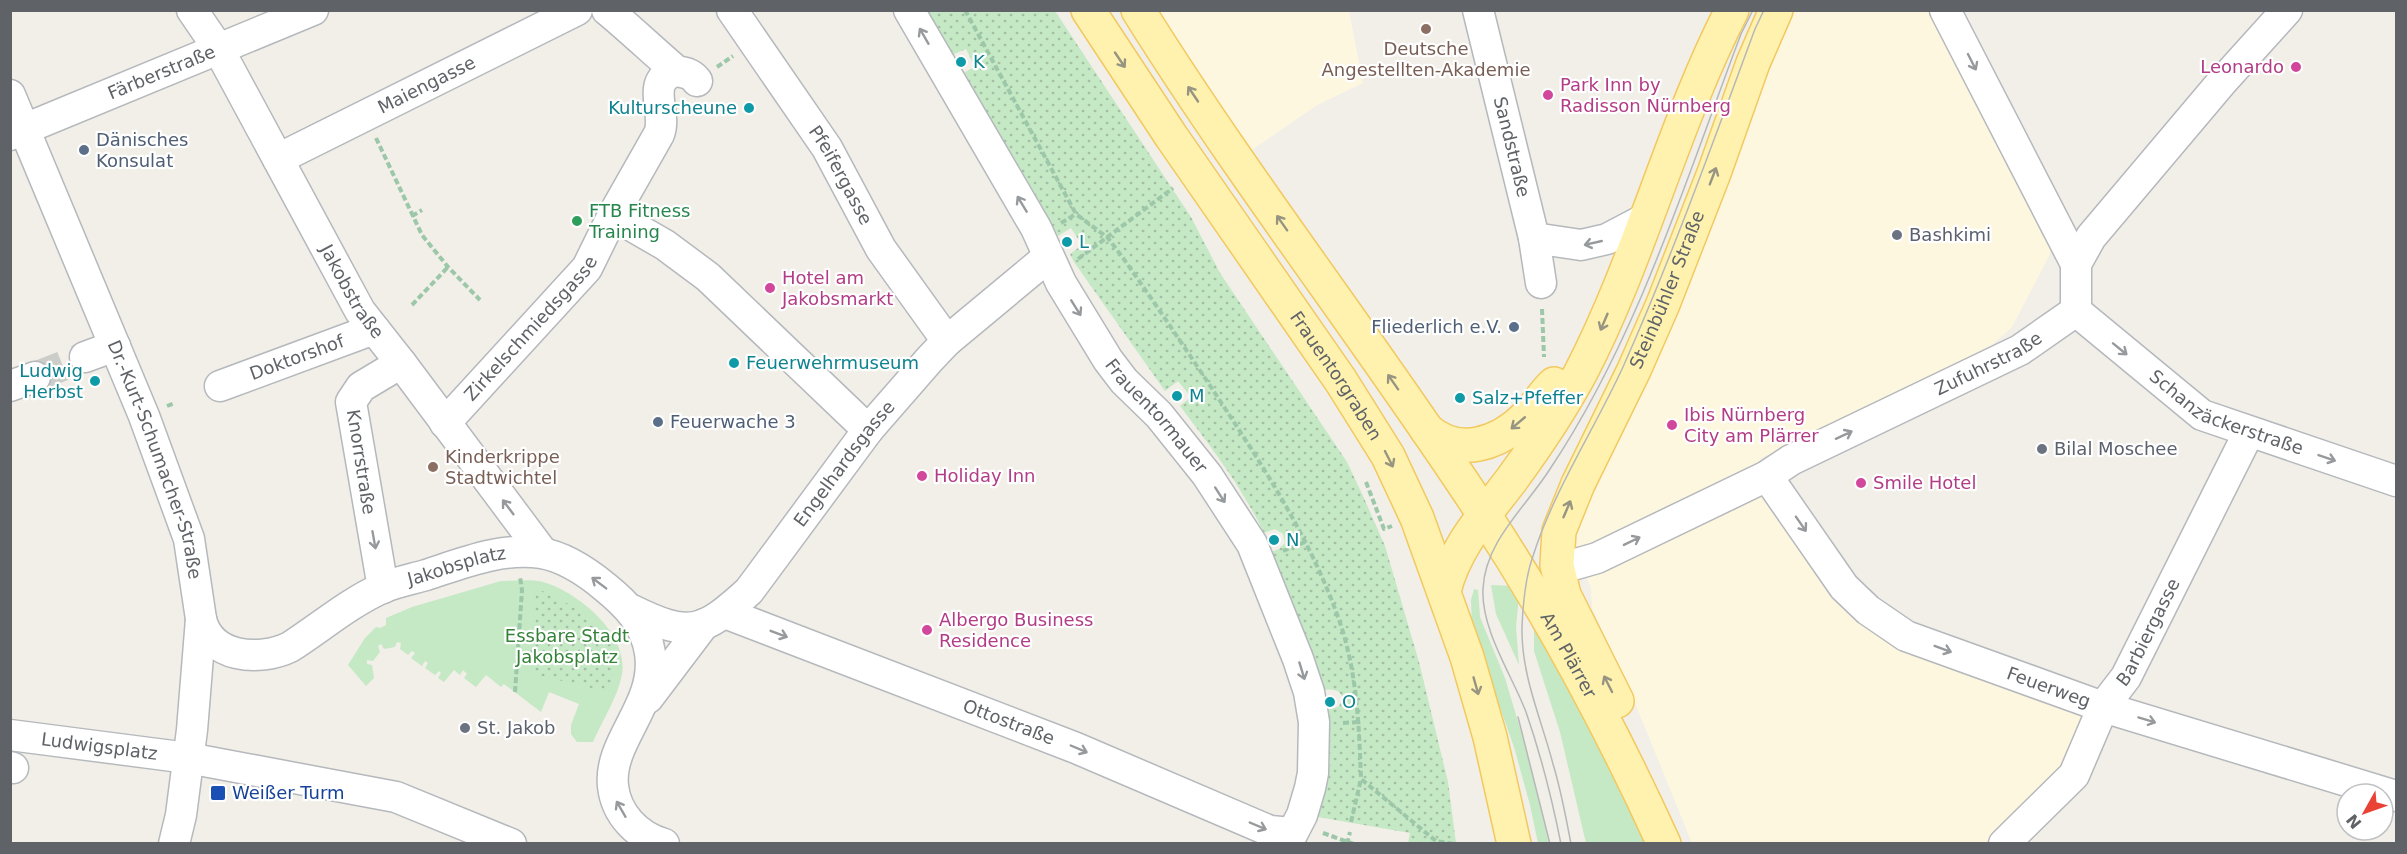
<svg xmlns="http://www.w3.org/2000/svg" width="2407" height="854" font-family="'DejaVu Sans',sans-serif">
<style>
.commercial{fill:#fef7e0}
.grass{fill:#c5e8c5}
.park{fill:url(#park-dots)}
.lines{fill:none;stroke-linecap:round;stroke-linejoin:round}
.minor-tunnel{stroke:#ccccc8;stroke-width:30;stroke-dasharray:30 15;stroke-linecap:butt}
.minor-casing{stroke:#b5b8bc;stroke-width:33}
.major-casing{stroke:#f2c960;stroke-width:36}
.path{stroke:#9cc7a9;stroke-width:4;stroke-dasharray:6 3;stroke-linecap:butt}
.minor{stroke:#fff;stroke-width:30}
.major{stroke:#fff2af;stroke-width:33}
.tram{stroke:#b6b7b8;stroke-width:1.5}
.oneway{stroke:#979a9d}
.oneway2{stroke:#979581}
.education-dot{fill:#8d6e63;stroke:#fff;stroke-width:2}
.culture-dot{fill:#0f9aa8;stroke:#fff;stroke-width:2}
.hotel-dot{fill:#d1479c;stroke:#fff;stroke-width:2}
.service-dot{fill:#5c6f8a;stroke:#fff;stroke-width:2}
.leisure-dot{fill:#2e9e5b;stroke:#fff;stroke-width:2}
.worship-dot{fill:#6b7280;stroke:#fff;stroke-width:2}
.transit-dot{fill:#1a4fb4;stroke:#fff;stroke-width:2}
.labels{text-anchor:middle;stroke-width:4.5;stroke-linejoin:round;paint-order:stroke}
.education-label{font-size:18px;fill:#785e54;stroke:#fff}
.culture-label{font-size:18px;fill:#0d838f;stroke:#fff;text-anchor:start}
.hotel-label{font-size:18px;fill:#b23c85;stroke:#fff;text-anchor:start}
.street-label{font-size:18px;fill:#5f6368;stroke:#fff}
.service-label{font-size:18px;fill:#4e5e75;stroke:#fff;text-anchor:start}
.leisure-label{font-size:18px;fill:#27864d;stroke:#fff;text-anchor:start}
.worship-label{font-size:18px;fill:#5b616d;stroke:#fff;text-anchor:start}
.park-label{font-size:18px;fill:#348238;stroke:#fff}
.transit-label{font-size:18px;fill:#164399;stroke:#fff;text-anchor:start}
</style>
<defs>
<pattern id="park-dots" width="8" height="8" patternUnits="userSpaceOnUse" patternTransform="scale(1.5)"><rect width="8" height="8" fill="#c5e8c5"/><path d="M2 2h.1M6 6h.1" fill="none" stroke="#a3c0a4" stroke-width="1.8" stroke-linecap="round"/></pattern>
</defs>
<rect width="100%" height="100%" fill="#f1efe8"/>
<!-- commercial -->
<g class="commercial">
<polygon points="1154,11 1349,11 1363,83 1317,105 1246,154"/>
<polygon points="1786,11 1934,11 2051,245 2050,254 2012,327 1992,345 1955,365 1761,458 1756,467 1841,592 2094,712 2082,773 2014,843 1692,843 1633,698 1592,608 1591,588 1575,550 1574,529"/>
</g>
<!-- grass -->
<g class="grass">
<path d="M501,581C514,581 530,579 543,582C578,592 629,634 622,674C618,697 602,721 593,742H577L571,734V725L579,704L549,692L541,712L504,684L501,687L486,675L476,687L464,678L467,674L463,670L460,675L454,670L444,682L438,678L441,673L439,671L435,675L425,668L428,663L425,661L422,666L411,658L415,653L412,651L408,655L400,649L401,643L397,642L395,647L384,649L381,644L378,646L380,652L373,661L367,660V664L372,665L374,678L366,686L348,665L365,638L376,627L380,628L386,625V618L412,607Z"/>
<polygon points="1491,585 1512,586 1519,596 1516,627 1519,665 1496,614"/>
<polygon points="1474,589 1478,590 1480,617 1505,678 1524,742 1549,843 1538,843 1530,805 1514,747 1472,628 1471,600"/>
<polygon points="1534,619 1653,843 1586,843 1560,732 1534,651"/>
</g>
<!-- park -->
<g class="park">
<path d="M927,11H1055L1191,217L1220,273L1347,462L1363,496L1385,546L1419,662L1448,782L1456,843H1408L1410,833L1318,817L1330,764L1325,710L1338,707L1343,699C1340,688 1331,689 1322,690L1312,654L1271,552L1279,549L1285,543L1283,534L1275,529L1264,533C1242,487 1211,447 1180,406L1191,397L1178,381L1165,391L1074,262L1070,254L1082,245L1071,228L1058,236L961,74L975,67L966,49L952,55Z"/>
<path d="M536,589C561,596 607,625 614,652C618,666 613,678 608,692L529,673Z"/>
</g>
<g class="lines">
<!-- minor-tunnel -->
<polyline class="minor-tunnel" points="35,377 85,357"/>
<defs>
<g id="minor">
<path id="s1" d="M192,10L218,48L360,311L401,363L543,553"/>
<path d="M607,10C630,29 651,49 673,68C680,75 688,69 697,81"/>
<path id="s2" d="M732,10L827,148L881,249L947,341"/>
<path id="s3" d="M909,10L1036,228L1061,283L1108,360L1124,381L1159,415L1207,475L1252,544L1298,659L1309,692L1314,722L1313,773L1310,788L1302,815L1287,844"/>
<path id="s4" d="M1478,10L1534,238L1541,283"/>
<polyline points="1945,10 2076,264"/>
<path id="s5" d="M10,95L144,416L189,539L201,619L192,730L181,815L174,844"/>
<path id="s6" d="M10,135L313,10"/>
<path id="s7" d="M278,159L577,10"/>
<polyline points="613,215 665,245 708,277 868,430"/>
<polyline points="1534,238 1581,245 1607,239 1645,219"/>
<polyline points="2076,311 2076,264 2091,237 2221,83 2287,10"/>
<path id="s8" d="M2076,311L2202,415L2396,481"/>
<polyline points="85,357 115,346"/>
<polyline points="10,386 35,377"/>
<path id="s9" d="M220,386L374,329"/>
<path id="s10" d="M445,423L587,268L613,215L659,134C668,112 644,82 675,71"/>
<path id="s11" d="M1767,476L1844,587L1868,610L1906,636L2103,707L2396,796"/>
<path id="s12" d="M1557,565L1576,564L1597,558L1767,476L1791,460L2020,350L2076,311"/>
<polyline points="383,588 351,402 361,387 401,363"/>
<path id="s13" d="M632,610C689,638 702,634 749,591L868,430L929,360L947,341L1048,257"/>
<path id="s14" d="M725,613L1076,748L1270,831L1292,833"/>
<path id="s15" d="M201,619C210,658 259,662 290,647C321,627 349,603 382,588C396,582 412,579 426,575C463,563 502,547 541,553C565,557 587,572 605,587C626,604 646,624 650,653C658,705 608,741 613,786C616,814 637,836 664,844"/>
<polyline points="648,698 704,624"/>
<path id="s16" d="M10,735L188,758L396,797L511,844"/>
<polyline points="10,767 13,768"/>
<path id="s17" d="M2004,844L2074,775L2103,707L2126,677L2249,432"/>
</g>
<g id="major">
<path id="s18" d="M1088,10L1171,136L1341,381L1388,456L1417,518L1467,657L1490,737L1514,844"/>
<path id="s19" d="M1138,10C1246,183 1372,343 1483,513C1552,618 1612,730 1664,844"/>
<path d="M1427,430C1459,458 1499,444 1527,416C1537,406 1543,394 1554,384"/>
<path d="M1444,591C1455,546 1485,515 1512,479C1537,445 1561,409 1581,372C1641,256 1672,127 1732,10"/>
<path id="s20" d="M1617,701L1564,595L1557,565L1559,531L1578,484L1634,370L1663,304L1714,173L1753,63L1776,10"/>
</g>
</defs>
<!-- minor casing -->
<use href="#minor" class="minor-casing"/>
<!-- major casing -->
<use href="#major" class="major-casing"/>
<!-- path -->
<g class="path">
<path d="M965,10L1076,214L1108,238L1123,258C1159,309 1194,361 1228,413C1270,477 1312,544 1338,617C1357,669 1359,725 1361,779L1436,841L1454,844"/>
<polyline points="717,67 733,56"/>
<polyline points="376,138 422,235 448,267 480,300"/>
<polyline points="412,216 422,210"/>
<polyline points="1061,223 1076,214"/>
<polyline points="1078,259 1173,188"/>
<polyline points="412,305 448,267"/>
<polyline points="1542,309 1544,357"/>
<polyline points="167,406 175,403"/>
<polyline points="1366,482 1384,529 1392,526"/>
<polyline points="1283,551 1305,542"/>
<polyline points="515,692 522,590 520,577"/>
<polyline points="1343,723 1358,722"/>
<polyline points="1351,822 1361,779"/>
<polyline points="1323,833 1354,844"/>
<polyline points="1347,844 1350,832"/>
</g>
<!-- minor -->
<use href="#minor" class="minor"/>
<!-- major -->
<use href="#major" class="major"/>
<!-- tram -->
<g class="tram">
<polyline points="1518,717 1550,844"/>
<path d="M1561,844C1552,799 1541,755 1526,712C1512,675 1481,630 1483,589C1485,541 1526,507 1550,469C1638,337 1685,182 1741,34L1753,10"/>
<path d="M1571,844C1566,817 1561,790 1553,764C1541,718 1521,675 1522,627C1523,603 1525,578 1533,556C1554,490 1594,430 1623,367C1672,257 1713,142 1755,29L1764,10"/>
</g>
</g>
<!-- one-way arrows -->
<defs><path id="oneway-shaft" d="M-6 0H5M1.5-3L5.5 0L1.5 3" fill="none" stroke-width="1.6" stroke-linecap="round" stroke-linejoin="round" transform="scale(1.5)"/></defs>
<g class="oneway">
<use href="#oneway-shaft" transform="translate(924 36) rotate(-120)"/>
<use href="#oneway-shaft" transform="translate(1972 62) rotate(63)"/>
<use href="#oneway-shaft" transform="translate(1022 204) rotate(-121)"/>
<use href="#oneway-shaft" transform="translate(1593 243) rotate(167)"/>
<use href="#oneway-shaft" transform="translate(1076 308) rotate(58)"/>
<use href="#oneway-shaft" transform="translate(2120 349) rotate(39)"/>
<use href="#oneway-shaft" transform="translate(1844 435) rotate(-25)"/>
<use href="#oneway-shaft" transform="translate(2327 458) rotate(19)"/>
<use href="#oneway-shaft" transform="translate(1220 495) rotate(57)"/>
<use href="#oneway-shaft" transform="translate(508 507) rotate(-127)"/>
<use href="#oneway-shaft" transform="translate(1801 524) rotate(55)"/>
<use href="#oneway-shaft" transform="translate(374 540) rotate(80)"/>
<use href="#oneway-shaft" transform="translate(1632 541) rotate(-26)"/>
<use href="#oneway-shaft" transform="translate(599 583) rotate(-143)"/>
<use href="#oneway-shaft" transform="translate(779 634) rotate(21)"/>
<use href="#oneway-shaft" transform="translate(1943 649) rotate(20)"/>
<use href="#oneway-shaft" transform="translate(1302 671) rotate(73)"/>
<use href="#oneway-shaft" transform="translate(2147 720) rotate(17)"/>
<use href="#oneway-shaft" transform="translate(1079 749) rotate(23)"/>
<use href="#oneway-shaft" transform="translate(621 809) rotate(-120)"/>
<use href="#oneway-shaft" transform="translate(1258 826) rotate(23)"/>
</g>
<g class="oneway2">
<use href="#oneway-shaft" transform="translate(1120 60) rotate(56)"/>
<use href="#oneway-shaft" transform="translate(1193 94) rotate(-124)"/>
<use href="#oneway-shaft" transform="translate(1713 176) rotate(-69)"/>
<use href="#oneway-shaft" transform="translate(1282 223) rotate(-125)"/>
<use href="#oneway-shaft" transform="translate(1604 322) rotate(113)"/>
<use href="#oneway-shaft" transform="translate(1393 382) rotate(-125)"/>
<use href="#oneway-shaft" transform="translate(1518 423) rotate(140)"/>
<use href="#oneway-shaft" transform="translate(1389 459) rotate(63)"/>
<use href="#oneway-shaft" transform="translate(1567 509) rotate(-67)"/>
<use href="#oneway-shaft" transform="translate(1608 684) rotate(-117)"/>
<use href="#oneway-shaft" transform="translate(1476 686) rotate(74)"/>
</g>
<!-- markers -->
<g class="education-dot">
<circle cx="1426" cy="29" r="6"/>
<circle cx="433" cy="467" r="6"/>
</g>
<g class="culture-dot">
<circle cx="961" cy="62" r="6"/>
<circle cx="749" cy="108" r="6"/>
<circle cx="1067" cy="242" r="6"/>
<circle cx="734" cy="363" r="6"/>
<circle cx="95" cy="381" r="6"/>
<circle cx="1177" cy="396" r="6"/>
<circle cx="1460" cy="398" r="6"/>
<circle cx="1274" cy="540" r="6"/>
<circle cx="1330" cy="702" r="6"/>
</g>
<g class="hotel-dot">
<circle cx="2296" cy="67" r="6"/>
<circle cx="1548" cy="95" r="6"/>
<circle cx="770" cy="288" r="6"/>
<circle cx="1672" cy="425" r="6"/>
<circle cx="922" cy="476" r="6"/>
<circle cx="1861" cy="483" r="6"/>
<circle cx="927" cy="630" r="6"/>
</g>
<g class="service-dot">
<circle cx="84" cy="150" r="6"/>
<circle cx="1514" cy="327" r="6"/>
<circle cx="658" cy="422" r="6"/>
</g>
<circle class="leisure-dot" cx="577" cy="221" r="6"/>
<g class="worship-dot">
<circle cx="1897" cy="235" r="6"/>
<circle cx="2042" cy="449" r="6"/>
<circle cx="465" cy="728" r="6"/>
</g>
<rect class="transit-dot" x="210" y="785" width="16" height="16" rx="3"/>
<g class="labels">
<!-- education labels -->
<g class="education-label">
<text x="1426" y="55">Deutsche<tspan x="1426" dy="21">Angestellten-Akademie</tspan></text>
<text x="445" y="463" text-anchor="start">Kinderkrippe<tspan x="445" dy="21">Stadtwichtel</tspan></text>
</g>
<!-- culture labels -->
<g class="culture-label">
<text x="973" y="68">K</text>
<text x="737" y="114" text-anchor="end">Kulturscheune</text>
<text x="1079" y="248">L</text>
<text x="746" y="369">Feuerwehrmuseum</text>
<text x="83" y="377" text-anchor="end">Ludwig<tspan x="83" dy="21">Herbst</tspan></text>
<text x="1189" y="402">M</text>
<text x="1472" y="404">Salz+Pfeffer</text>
<text x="1286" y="546">N</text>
<text x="1342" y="708">O</text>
</g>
<!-- hotel labels -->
<g class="hotel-label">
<text x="2284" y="73" text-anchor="end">Leonardo</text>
<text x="1560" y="91">Park Inn by<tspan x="1560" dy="21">Radisson Nürnberg</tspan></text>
<text x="782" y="284">Hotel am<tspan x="782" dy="21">Jakobsmarkt</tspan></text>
<text x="1684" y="421">Ibis Nürnberg<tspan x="1684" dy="21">City am Plärrer</tspan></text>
<text x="934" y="482">Holiday Inn</text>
<text x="1873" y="489">Smile Hotel</text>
<text x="939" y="626">Albergo Business<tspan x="939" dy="21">Residence</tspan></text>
</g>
<!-- street labels -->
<g class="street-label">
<text dy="6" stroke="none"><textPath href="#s6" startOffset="164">Färberstraße</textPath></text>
<text dy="6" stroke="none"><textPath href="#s7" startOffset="166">Maiengasse</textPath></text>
<text dy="6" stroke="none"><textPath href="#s4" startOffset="141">Sandstraße</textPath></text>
<text dy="6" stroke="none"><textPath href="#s2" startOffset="198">Pfeifergasse</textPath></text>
<text dy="6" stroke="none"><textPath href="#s20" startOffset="448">Steinbühler Straße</textPath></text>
<text dy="6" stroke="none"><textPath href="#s1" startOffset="324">Jakobstraße</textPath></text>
<text dy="6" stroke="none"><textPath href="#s10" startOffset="128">Zirkelschmiedsgasse</textPath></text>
<text dy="6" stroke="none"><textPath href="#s9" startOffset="82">Doktorshof</textPath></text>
<text dy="6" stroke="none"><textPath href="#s12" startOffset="478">Zufuhrstraße</textPath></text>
<text dy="6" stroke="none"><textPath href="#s18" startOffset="442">Frauentorgraben</textPath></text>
<text dy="6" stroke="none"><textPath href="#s8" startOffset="184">Schanzäckerstraße</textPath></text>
<text dy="6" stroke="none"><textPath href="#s3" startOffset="477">Frauentormauer</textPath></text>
<text dy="6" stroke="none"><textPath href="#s5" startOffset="393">Dr.-Kurt-Schumacher-Straße</textPath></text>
<text transform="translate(361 462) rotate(81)" y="6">Knorrstraße</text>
<text dy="6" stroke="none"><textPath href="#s13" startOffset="291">Engelhardsgasse</textPath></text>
<text dy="6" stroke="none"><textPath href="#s15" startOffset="294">Jakobsplatz</textPath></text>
<text dy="6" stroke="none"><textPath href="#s17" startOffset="260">Barbiergasse</textPath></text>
<text dy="6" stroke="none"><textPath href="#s19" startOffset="776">Am Plärrer</textPath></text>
<text dy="6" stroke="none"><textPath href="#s11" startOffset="366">Feuerweg</textPath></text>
<text dy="6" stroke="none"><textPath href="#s14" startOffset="304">Ottostraße</textPath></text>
<text dy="6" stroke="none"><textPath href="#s16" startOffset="90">Ludwigsplatz</textPath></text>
</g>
<!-- service labels -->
<g class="service-label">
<text x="96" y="146">Dänisches<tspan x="96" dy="21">Konsulat</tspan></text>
<text x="1502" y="333" text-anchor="end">Fliederlich e.V.</text>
<text x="670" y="428">Feuerwache 3</text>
</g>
<!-- leisure labels -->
<g class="leisure-label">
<text x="589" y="217">FTB Fitness<tspan x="589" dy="21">Training</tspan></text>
</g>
<!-- worship labels -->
<g class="worship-label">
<text x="1909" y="241">Bashkimi</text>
<text x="2054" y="455">Bilal Moschee</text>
<text x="477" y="734">St. Jakob</text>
</g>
<!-- park labels -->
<g class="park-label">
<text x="567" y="642">Essbare Stadt<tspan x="567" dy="21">Jakobsplatz</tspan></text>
</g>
<!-- transit labels -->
<g class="transit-label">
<text x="232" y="799">Weißer Turm</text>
</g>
</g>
<!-- border -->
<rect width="2407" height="854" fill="none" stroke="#5f6368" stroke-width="24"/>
<!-- north arrow -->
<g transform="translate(2365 812) rotate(230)"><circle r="28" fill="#ffffff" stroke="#bfc1c3" stroke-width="1.5"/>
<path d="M0-4.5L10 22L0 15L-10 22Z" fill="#ea4335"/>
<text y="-9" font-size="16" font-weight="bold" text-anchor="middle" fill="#5f6368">N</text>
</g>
</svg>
